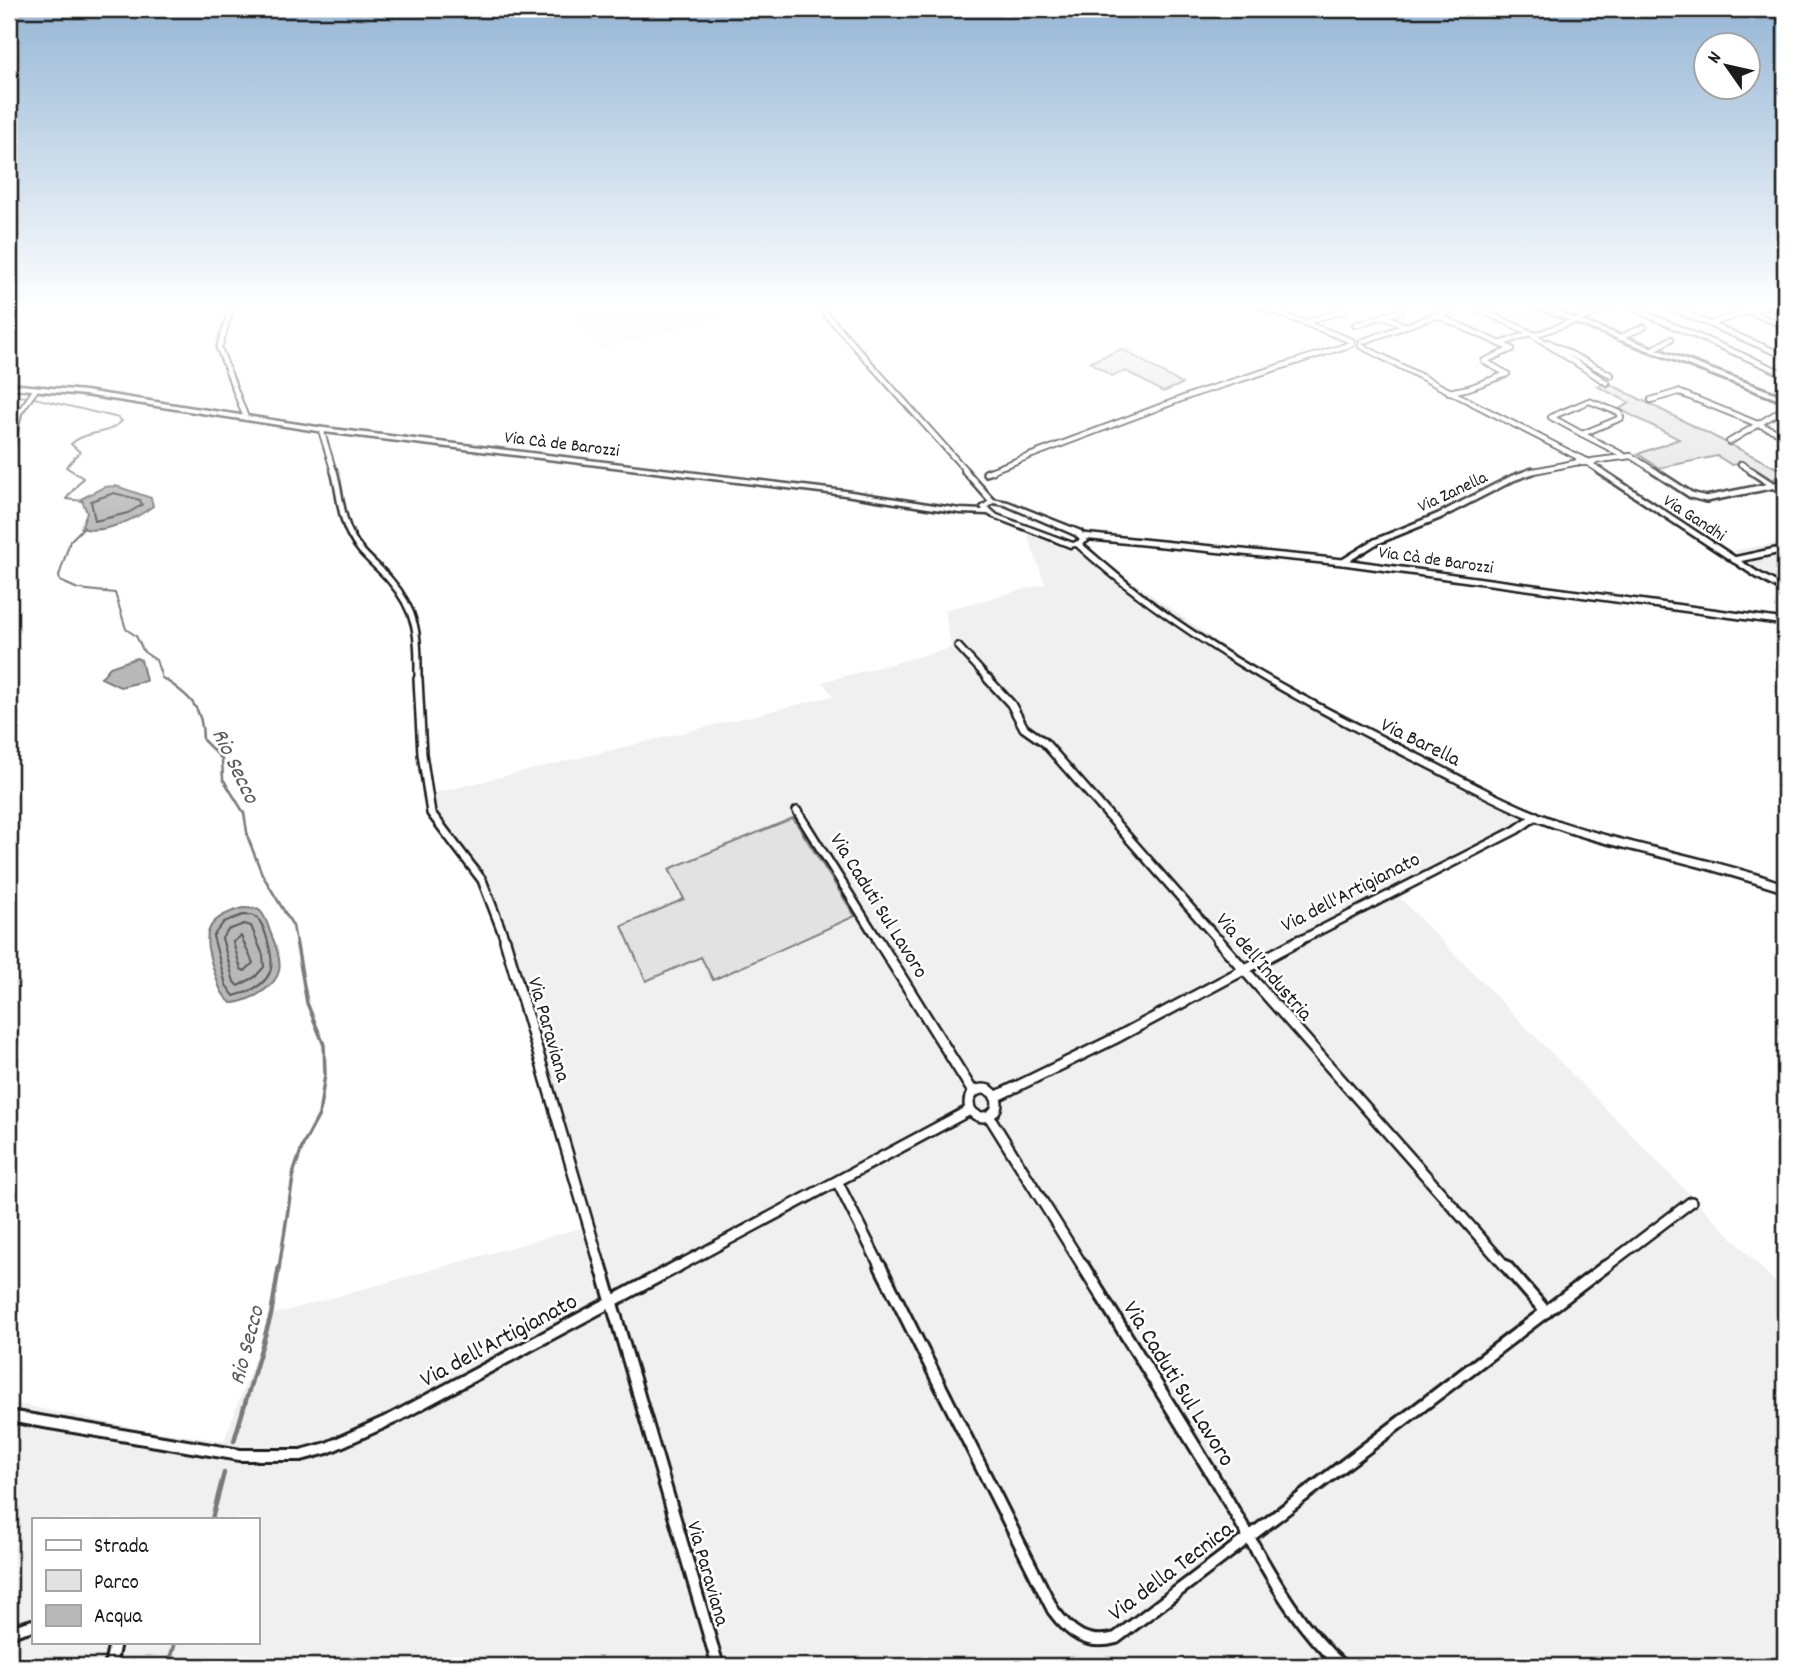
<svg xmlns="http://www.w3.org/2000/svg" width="1794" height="1675" font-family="Dekko,sans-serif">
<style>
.built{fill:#f0f0f0;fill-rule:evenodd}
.green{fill:#e2e2e2;stroke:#7f7f7f;stroke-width:2}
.water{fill:#b8b8b8;stroke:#7a7a7a;stroke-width:2}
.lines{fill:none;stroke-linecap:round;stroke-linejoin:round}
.shore{stroke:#5a5a5a;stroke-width:2}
.stream-far3{stroke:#7a7a7a;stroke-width:2}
.stream-far2{stroke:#7a7a7a;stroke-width:2.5}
.stream-far1{stroke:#7a7a7a;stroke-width:3.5}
.stream{stroke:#7a7a7a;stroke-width:4.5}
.minor-far4-casing{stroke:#1c1c1c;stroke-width:8}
.minor-far3-casing{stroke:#1c1c1c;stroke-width:10}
.minor-far2-casing{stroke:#1c1c1c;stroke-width:12}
.minor-far1-casing{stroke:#1c1c1c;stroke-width:14}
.minor-casing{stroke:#1c1c1c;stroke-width:16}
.tertiary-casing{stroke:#1c1c1c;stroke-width:5}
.primary-casing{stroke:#1c1c1c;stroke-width:6}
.minor-far4{stroke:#fff;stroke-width:4.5}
.minor-far3{stroke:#fff;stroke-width:5}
.minor-far2{stroke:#fff;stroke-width:7}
.minor-far1{stroke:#fff;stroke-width:9}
.minor{stroke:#fff;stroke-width:10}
.tertiary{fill:#fff;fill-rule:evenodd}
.primary{fill:#fff;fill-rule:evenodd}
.labels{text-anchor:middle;stroke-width:5;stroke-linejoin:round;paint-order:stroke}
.far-street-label{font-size:18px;fill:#1c1c1c;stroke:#fff}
.street-label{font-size:21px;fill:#1c1c1c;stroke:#fff}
.water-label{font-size:23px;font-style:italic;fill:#5a5a5a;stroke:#fff}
.near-street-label{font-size:24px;fill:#1c1c1c;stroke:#fff}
</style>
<rect width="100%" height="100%" fill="#fff"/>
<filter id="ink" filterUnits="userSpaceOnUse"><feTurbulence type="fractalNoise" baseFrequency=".0143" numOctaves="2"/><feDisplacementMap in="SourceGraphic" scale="14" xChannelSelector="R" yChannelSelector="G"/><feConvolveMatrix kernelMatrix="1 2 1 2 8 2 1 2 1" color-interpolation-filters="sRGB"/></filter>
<g filter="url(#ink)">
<!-- built -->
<g class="built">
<polygon points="562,305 776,305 603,348"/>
<polygon points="1477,305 1531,306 1614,305 1575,321 1564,318 1565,322 1535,333"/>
<path d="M1025,528L1075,551L1102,559L1231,652L1301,694L1531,813L1400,898L1785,1292V1666H9V1402L135,1428L224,1441L271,1315L584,1227L499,937L484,897L467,865L427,817L423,796L833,696L822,682L951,648L945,610L1045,584ZM33,1519H257V1642H33Z"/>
<polygon points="1785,541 1785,597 1716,554"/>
</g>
<!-- green -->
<g class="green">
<polygon points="1122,349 1182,384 1163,392 1126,371 1112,376 1090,362"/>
<polygon points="1608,383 1785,472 1785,473 1770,481 1743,463 1732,465 1717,456 1659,468 1638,454 1679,439 1619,409 1630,403 1597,386"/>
<polygon points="793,818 855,916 713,980 701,957 646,981 622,926 684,899 669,869"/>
</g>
<!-- water -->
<g class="water">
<path d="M116,486L151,498L153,506C136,519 103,535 81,528L87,512L81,499L104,487Z"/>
<polygon points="136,658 141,660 146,681 120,687 101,678 110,667"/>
<path d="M243,908C248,908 254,908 259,910C266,915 268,927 271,934C283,962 286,978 257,995C248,999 241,1003 231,1003C221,995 219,986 215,974C203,938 200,919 243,908Z"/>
</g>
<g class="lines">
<!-- shore -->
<g class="shore">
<polygon points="114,493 140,500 142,505 128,513 95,521 91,501"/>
<path d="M243,915C246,915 252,915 254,916C265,921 275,961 270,972C264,986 247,993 234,996L226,985L213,936L224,922Z"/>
<polygon points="244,924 251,926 263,955 264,967 255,977 238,986 234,982 222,938 228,930"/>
<polygon points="241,936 253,963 245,971 241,969 233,942"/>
</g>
<!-- stream-far3 -->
<g class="stream-far3">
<path d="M9,396L30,397L119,418L122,421C108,436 86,430 71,444L80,452L66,467L83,478L66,499L83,501"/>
<polyline points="84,527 70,541 59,576 60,581 78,589 115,593 126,629 136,636 144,652 156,660 162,678 167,681"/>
</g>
<!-- stream-far2 -->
<path class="stream-far2" d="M164,679C190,696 203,707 203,740L222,759L223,779L244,813L248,838L262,874L293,926L296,942"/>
<!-- stream-far1 -->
<polyline class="stream-far1" points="279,1268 294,1171 303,1145 319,1115 325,1074 324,1045 307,1003 296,940"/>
<!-- stream -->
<g class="stream">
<polyline points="234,1441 271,1315 279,1266"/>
<polyline points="212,1519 224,1473"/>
<polyline points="168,1666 175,1642"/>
</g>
<defs>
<g id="minor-far4">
<polyline points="232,305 219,348 246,418"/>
<polyline points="818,305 967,472"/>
<polyline points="1257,305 1352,341"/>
<polyline points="1470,305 1535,335 1619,305"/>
<polyline points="1625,305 1785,374"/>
<polyline points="1664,305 1785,356"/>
<polyline points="1731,305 1785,326"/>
<polyline points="1766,305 1785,312"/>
<polyline points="1436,315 1512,349 1484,361 1507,374 1469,388 1449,392"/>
<polyline points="1385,316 1405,326"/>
<polyline points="1306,322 1343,311 1331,305"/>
<polyline points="1710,324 1767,305"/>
<polyline points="1355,325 1401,311"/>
<polyline points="1533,335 1607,383"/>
<polyline points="1619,338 1644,327"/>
<polyline points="1361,342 1465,305"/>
<polyline points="1548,342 1611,375"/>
<polyline points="1500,344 1528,334"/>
<polyline points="1361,346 1580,458"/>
<polyline points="1652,350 1671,339"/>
<polyline points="1651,400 1678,392 1785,435"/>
<polygon points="1589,401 1620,413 1621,418 1582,434 1551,417"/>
<polyline points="324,430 322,433 334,472"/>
<polyline points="1582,434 1623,455"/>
<polyline points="1729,442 1785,408"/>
<polygon points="1580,458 1593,463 1581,463 1578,460"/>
<polyline points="1592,461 1631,456 1656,472"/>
<polyline points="9,462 19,413 36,389"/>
<polyline points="1741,464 1754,472"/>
<polyline points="1591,465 1602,472"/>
<polyline points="987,472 1197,393 1352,344"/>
<polyline points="1529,472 1579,462"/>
</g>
<g id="minor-far3">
<path d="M334,471C340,491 340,515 350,534C359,553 376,564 389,579C419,613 418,638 418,681"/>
<polyline points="965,471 992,501"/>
<polyline points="1600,471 1756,574 1785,590"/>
<polyline points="1654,471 1691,495 1706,499 1785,483"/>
<polyline points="1751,471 1785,493"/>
<polyline points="986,473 992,471"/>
<polyline points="1082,536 1343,562 1785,622"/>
<polyline points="1734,560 1785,549"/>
<polyline points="1343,562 1375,542 1439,516 1513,478 1533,471"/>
<polyline points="958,646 990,681"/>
</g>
<g id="minor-far2">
<polyline points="418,679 422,754 431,813 482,880 506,942"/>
<polyline points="988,679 1011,704 1024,728 1044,742 1220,942"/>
<polyline points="797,811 879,942"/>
<polyline points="1297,942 1516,830 1536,816"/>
</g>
<g id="minor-far1">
<polyline points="505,940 601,1268"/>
<polyline points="878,940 973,1092"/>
<polyline points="1218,940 1507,1268"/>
<circle cx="983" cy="1103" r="14"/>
<polyline points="995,1097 1114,1039 1300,940"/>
<polyline points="989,1116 1084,1268"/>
<polyline points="838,1183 881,1268"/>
<polyline points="675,1268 970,1110"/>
<polyline points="1604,1268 1691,1202"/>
</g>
<g id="minor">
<polyline points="601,1266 718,1666"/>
<path d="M880,1266L1053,1610C1070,1633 1087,1646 1116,1638L1606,1266"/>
<path d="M1083,1266C1131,1344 1181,1422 1228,1501C1263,1559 1290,1620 1342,1666"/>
<polyline points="1506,1266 1546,1312"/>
<polyline points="9,1416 240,1455 301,1455 327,1448 394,1418 678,1266"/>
<polyline points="9,1632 33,1625"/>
<polyline points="110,1666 115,1642"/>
</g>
<path id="tertiary" d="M9,384L85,391L324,428L845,491L960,509L983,510L981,507L982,506L992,499L1008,502L1081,531L1088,541L1082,544C1108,566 1133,588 1160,608C1241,667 1333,712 1423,757C1468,780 1513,806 1561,822C1627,844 1695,855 1761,876L1785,884V892C1750,881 1714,870 1678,861C1632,849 1585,840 1540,822C1496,805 1454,780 1411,759C1292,699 1176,636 1076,546L1070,547L993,517L988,514L960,513L845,495L324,432L85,395L9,388ZM993,503L1005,505L1066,531L1075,535L1080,540L1073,543L997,515L988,507Z"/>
<polygon id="primary" points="1529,305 1538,305 1785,397 1785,402"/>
</defs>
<!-- minor-far4 casing -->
<use href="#minor-far4" class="minor-far4-casing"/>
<!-- minor-far3 casing -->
<use href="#minor-far3" class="minor-far3-casing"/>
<!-- minor-far2 casing -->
<use href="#minor-far2" class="minor-far2-casing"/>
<!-- minor-far1 casing -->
<use href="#minor-far1" class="minor-far1-casing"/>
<!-- minor casing -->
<use href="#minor" class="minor-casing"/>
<!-- tertiary casing -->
<use href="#tertiary" class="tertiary-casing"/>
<!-- primary casing -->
<use href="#primary" class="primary-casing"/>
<!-- minor-far4 -->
<use href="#minor-far4" class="minor-far4"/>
<!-- minor-far3 -->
<use href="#minor-far3" class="minor-far3"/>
<!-- minor-far2 -->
<use href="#minor-far2" class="minor-far2"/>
<!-- minor-far1 -->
<use href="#minor-far1" class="minor-far1"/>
<!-- minor -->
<use href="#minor" class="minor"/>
<!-- tertiary -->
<use href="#tertiary" class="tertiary"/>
<!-- primary -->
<use href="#primary" class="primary"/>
</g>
</g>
<!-- sky -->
<linearGradient id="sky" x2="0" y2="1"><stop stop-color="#95b6d5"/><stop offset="0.57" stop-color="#fff"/><stop offset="1" stop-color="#fff" stop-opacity="0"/></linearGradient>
<rect width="1794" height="539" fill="url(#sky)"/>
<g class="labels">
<!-- far-street labels -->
<g class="far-street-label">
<text transform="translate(562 443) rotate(7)" y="6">Via Cà de Barozzi</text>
<text transform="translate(1452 491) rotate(-25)" y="6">Via Zanella</text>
<text transform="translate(1695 517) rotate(33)" y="6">Via Gandhi</text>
<text transform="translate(1436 559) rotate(8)" y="6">Via Cà de Barozzi</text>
</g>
<!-- street labels -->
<g class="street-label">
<text transform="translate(1421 741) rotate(26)" y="7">Via Barella</text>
<text transform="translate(1350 891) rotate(-27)" y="7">Via dell'Artigianato</text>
<text transform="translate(880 905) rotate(58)" y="7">Via Caduti Sul Lavoro</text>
<text transform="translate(1265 966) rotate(49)" y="7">Via dell’Industria</text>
<text transform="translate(550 1029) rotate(74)" y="7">Via Paraviana</text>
<text transform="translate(709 1573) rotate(74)" y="7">Via Paraviana</text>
</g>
<!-- water labels -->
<g class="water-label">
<text transform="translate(237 765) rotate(64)" y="8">Rio Secco</text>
<text transform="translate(245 1345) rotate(-75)" y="8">Rio Secco</text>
</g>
<!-- near-street labels -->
<g class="near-street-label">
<text transform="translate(498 1339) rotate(-28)" y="8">Via dell'Artigianato</text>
<text transform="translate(1180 1383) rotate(58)" y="8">Via Caduti Sul Lavoro</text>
<text transform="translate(1170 1570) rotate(-37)" y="8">Via della Tecnica</text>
</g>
</g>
<!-- margin -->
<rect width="1794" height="1675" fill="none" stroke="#fff" stroke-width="35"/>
<rect x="18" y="18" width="1759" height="1640" fill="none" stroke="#1c1c1c" stroke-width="2.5" filter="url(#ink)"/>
<!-- legend -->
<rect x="32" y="1518" width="228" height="126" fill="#ffffff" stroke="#a4a4a4" stroke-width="2"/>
<rect x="46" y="1540" width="35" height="10" fill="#ffffff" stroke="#a4a4a4" stroke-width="2"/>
<text x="94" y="1552" font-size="21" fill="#1c1c1c">Strada</text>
<rect x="46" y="1570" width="35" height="21" fill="#e2e2e2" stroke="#a4a4a4" stroke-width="2"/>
<text x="94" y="1588" font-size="21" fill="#1c1c1c">Parco</text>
<rect x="46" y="1605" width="35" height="21" fill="#b8b8b8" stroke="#a4a4a4" stroke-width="2"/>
<text x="94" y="1622" font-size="21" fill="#1c1c1c">Acqua</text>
<!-- north arrow -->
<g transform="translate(1727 66) rotate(304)"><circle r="33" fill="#ffffff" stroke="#a4a4a4" stroke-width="2"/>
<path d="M0-5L12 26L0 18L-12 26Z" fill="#1c1c1c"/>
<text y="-10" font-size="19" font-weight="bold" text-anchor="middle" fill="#1c1c1c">N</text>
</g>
</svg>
